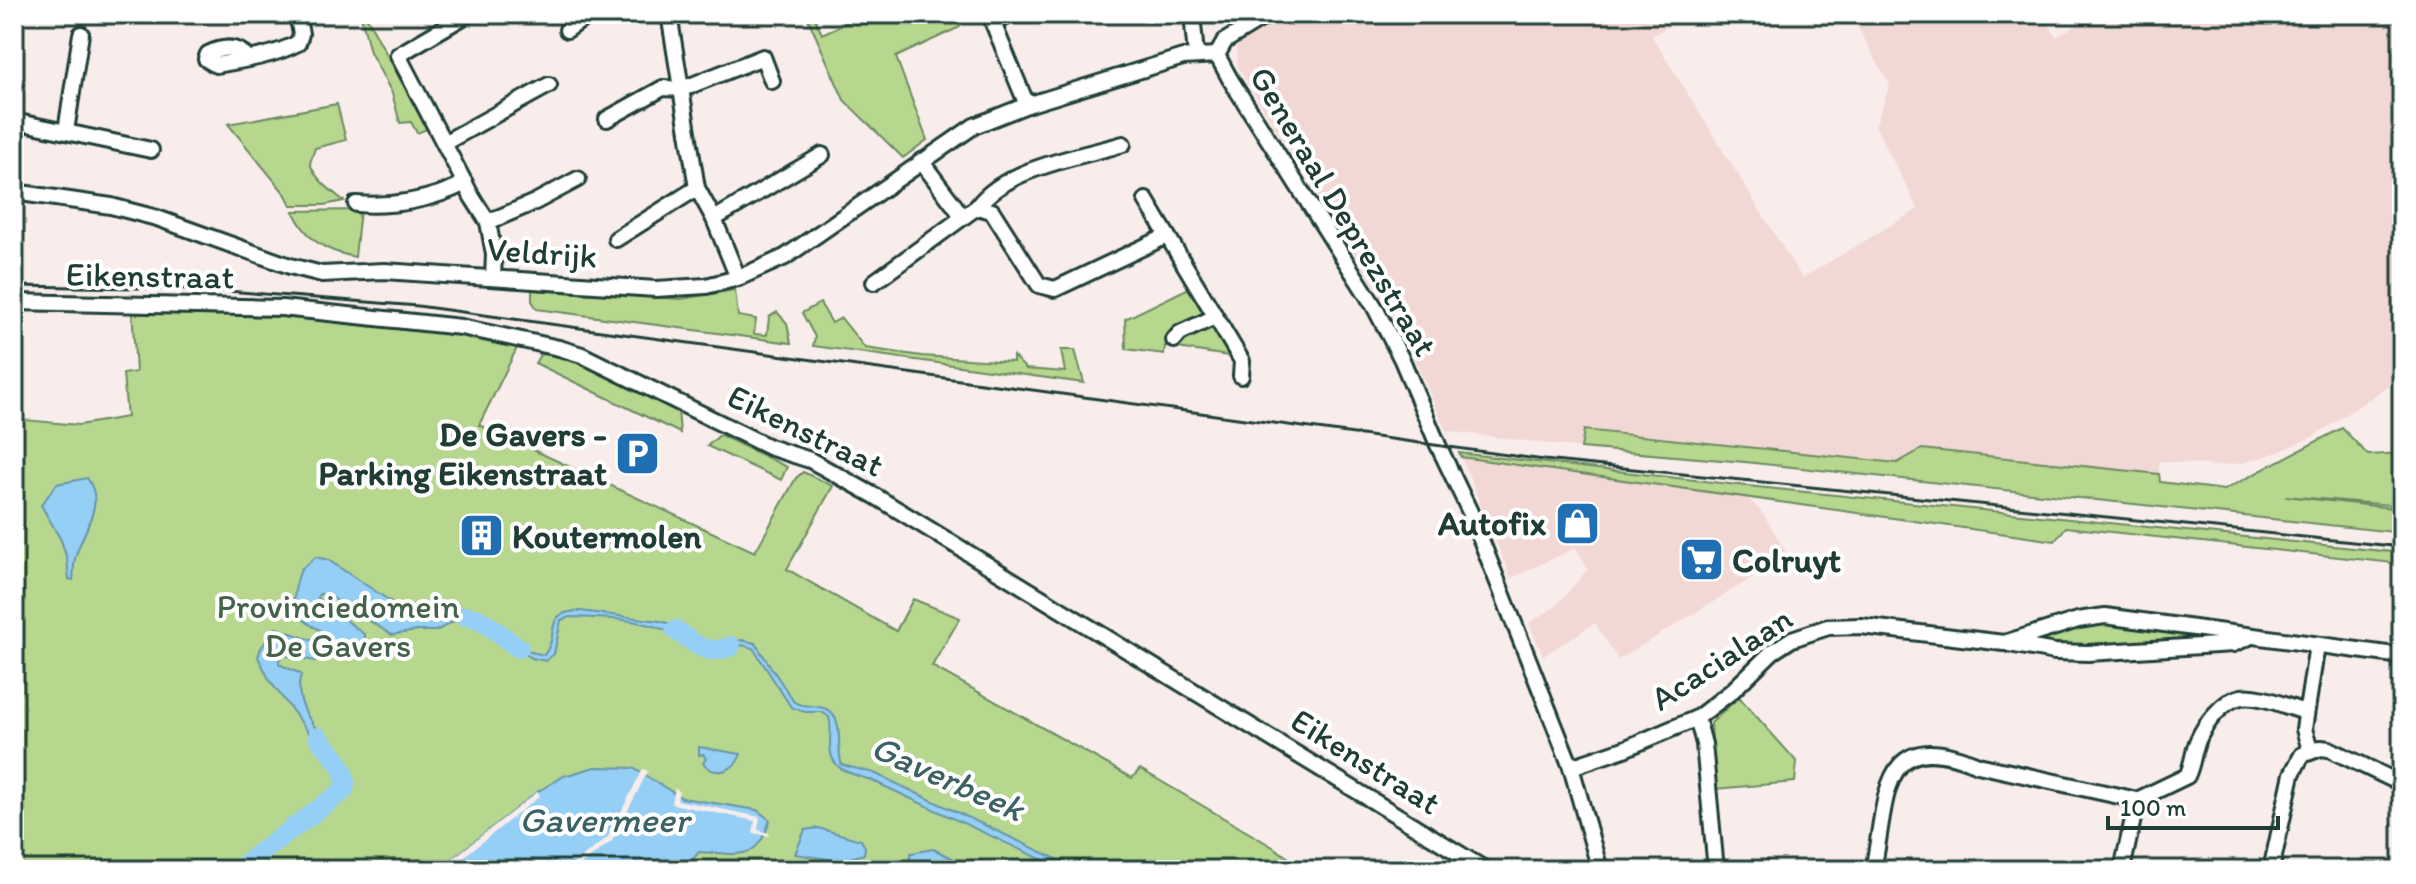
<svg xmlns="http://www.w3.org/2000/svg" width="2416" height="884" font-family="Itim,sans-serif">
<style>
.built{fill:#f2d8d5}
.green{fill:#b7d68e;stroke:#6b8a61;stroke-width:2}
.water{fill:#96cff5;stroke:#6695a8;stroke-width:2}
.pier{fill:#f9edec}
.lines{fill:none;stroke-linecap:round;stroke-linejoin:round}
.river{stroke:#96cff5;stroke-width:20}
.minor-casing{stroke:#1f3d34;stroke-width:20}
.minor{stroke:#fff;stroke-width:14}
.rail{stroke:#1f3d34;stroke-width:3}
.labels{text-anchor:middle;stroke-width:8;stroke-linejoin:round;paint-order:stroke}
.street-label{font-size:34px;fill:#1f3d34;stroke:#fff}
.poi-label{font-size:34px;font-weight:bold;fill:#1f3d34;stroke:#fff;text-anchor:end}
.park-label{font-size:34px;fill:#45634a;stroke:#fff}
.water-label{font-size:36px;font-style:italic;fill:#3d6264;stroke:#fff}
</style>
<rect width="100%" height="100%" fill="#f9edec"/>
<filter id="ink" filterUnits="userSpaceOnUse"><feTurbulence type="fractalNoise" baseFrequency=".0125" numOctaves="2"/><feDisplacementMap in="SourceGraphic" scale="16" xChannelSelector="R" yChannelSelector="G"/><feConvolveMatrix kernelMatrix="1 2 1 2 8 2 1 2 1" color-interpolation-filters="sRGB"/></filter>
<g filter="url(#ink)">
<!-- built -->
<g class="built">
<polygon points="1279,14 1689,14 1652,36 1802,278 1918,209 1875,126 1890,85 1850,14 2043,14 2056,37 2094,14 2402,14 2402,377 2314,436 2279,452 2243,463 2217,466 2159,461 2159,474 1922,449 1897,463 1585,430 1581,448 1446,431 1402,330 1238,68 1236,50 1240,37"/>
<polygon points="1461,457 1746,496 1764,515 1788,556 1618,660 1595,623 1543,656 1529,623 1555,607 1588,569 1576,548 1511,578"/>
</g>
<!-- green -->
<g class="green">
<polygon points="806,14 813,14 822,34 865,14 954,14 960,27 896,57 927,140 903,158 844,100"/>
<polygon points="361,16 366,16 427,129 417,133 411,122 400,123 392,93 370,52"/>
<path d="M337,104L346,140L315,148L310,163C315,180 333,192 344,201L324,205H291L286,195L228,124Z"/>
<path d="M360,210L355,257C324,251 307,240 293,211Z"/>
<polygon points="1199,283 1234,357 1165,346 1164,354 1126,349 1125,319"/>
<polygon points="532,290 681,299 735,290 738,316 756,319 754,334 767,335 769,317 777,312 787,323 791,343 537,309 532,301"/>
<polygon points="820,303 832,323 841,318 865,348 922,356 1013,362 1013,356 1026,369 1065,372 1061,350 1075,350 1084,383 813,346 815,337 802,313"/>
<path d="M132,308C262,312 392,319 519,344L479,425L755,552L796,478L803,472L833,486L787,569L896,631L913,599L960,618L932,666L1132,778L1140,769L1273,847L1306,870H14V419L79,425L127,417L123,374L136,372Z"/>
<polygon points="552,353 579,362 678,410 680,433 535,363 540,355"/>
<polygon points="2342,428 2368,455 2402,453 2402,506 2285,496 2402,509 2402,533 1745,462 1581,448 1584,430 1897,463 1922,449 2159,474 2160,482 2224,490"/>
<polygon points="720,435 787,467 781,480 707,446"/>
<polygon points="1459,453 1747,486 2402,553 2402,564 2066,527 2055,541 1461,457"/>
<polygon points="2106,622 2216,635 2217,640 2086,650 2037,644 2037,638 2053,632"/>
<polygon points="1739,697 1797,762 1795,782 1715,789 1711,723"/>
</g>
<!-- water -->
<g class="water">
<path d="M87,478C106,503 84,529 76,555C73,563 74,572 73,580L69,579L67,559L61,540L41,505L57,484Z"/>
<path d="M316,557L328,560L393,603L427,621H436L465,612L494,621L487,627L466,621L456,620L436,631H416L392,635L328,595L319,594L318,598L365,635V641L315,661L283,655L279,660V664L301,674C291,707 320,732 338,756L331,762L270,681L258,657L261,648L276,628L311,640L320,638V630C290,616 290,599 301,569Z"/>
<path d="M580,611L660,621L671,624L697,640L695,646C657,619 615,618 570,617L561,620L554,654L545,661L532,658L494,636L498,632L531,652L544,655C561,633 541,612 580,611Z"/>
<path d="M741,640L755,643L794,702C804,708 816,704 826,709C846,719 835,748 842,765L874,773L1080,870H1064L871,780C850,773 830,771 830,745C830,735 832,727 829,717L822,712H805L791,707L753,648L742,645L723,655L703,653L708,646L720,648Z"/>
<path d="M699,747L741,754C735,771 715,778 703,763L706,759L703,754L699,755Z"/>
<path d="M595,767L633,768L682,798L757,810L770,820C757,864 737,853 699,852L683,870H438L537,792L564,776Z"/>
<polygon points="818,828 861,840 865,847 864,854 840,861 795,854 805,830"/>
<polygon points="933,849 977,870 907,870 911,853"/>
</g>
<!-- pier -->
<g class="pier">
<polygon points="643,769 648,771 612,841 574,870 566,870 608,837"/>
<polygon points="675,788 679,791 677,800 760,817 758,830 769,833 769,836 753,833 755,821 672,804"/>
<polygon points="537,792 540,796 447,870 438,870"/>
</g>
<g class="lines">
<!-- river -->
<g class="river">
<path d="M465,616C486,618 501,637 519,648"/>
<path d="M675,630C695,643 707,658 731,646"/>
<path d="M237,870L344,790C350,769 330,753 318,737"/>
</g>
<defs>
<g id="minor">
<polyline points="468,14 398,55 472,197 488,222 494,254 493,278"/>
<polyline points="669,14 697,188 714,219 738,278"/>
<polyline points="1012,14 993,23 1027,105"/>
<polyline points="1192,14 1196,55"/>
<polyline points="567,30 590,14"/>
<polyline points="1217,55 1230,79 1374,306 1402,360 1438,445 1470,512 1571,767 1600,870"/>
<polyline points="1217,55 1225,41 1269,14"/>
<path d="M249,59C238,46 224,46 208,54L206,59L216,65C244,60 273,56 298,43L301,34L297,14"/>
<polyline points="607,119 663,88 682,89 763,57 772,81"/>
<polyline points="14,121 151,150"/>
<polyline points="66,131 81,34"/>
<polyline points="444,143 549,85"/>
<polyline points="921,161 963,217"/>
<polyline points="14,192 111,206 157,218 290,266 322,274 384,271 656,289 706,286 738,278 785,257 974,126 1027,105 1183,57 1217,55"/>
<polyline points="1146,200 1242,361 1241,376"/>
<path d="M356,204C392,207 433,200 465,183"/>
<polyline points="977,207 992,211 1039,285 1055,289 1167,236"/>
<polyline points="714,219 822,155"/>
<polyline points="488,222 535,202 578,179"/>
<polyline points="616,239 697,188"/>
<path d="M874,282L977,207C1005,168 1079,157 1123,144"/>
<polyline points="14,302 282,308 461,327 559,348 582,355 769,447 810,460 875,496 1486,870"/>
<polyline points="1174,340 1180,333 1215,317"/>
<polyline points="2009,644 2055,652 2088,653 2233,644 2249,637"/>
<polyline points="1697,718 1704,744 1716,870"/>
<polyline points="2310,750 2304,729 2317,645"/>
<polyline points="1571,767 1624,749 1697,718 1732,691 1772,652 1792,639 1828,627 1861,626 2004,643 2078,620 2105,616 2402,656"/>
<path d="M2137,800L2187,776C2193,764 2193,751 2198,740C2205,724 2223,700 2241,697C2259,694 2285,706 2302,711L2306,715"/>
<path d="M1873,870C1888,799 1878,723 1978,765L2137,800L2122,870"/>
<polyline points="2271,870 2292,774 2302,755 2321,748 2329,749 2402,784"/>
</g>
</defs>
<!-- minor casing -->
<use href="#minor" class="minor-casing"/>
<!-- minor -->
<use href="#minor" class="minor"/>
<!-- rail -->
<polyline class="rail" points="14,286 202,289 418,306 1544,460 2402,547"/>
</g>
</g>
<!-- icons -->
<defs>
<symbol id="parking-square" viewBox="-11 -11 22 22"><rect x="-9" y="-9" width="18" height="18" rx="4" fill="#1f6fb2" stroke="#fff"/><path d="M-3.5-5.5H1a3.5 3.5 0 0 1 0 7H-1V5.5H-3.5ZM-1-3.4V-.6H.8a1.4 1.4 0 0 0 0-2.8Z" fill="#fff"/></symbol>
<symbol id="shop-square" viewBox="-11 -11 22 22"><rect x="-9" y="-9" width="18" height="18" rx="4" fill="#1f6fb2" stroke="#fff"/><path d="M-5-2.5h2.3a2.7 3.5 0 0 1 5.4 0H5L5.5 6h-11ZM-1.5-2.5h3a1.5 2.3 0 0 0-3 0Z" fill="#fff"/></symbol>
<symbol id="building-square" viewBox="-11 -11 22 22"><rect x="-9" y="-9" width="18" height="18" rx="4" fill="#1f6fb2" stroke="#fff"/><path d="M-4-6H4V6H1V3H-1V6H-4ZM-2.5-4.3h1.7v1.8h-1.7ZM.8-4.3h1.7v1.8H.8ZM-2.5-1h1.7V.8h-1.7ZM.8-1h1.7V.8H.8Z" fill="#fff"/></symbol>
<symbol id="supermarket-square" viewBox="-11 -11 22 22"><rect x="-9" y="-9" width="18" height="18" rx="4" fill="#1f6fb2" stroke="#fff"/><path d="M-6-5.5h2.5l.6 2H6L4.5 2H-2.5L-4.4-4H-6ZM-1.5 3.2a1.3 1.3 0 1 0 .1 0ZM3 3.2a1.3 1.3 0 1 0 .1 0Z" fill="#fff"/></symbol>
</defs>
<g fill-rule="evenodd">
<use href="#parking-square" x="612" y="428" width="51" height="51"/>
<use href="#shop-square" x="1552" y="498" width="51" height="51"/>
<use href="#building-square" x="456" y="510" width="51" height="51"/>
<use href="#supermarket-square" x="1676" y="534" width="51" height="51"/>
</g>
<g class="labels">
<!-- street labels -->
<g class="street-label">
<text transform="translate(1344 211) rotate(59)" y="12">Generaal Deprezstraat</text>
<text transform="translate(542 252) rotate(4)" y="12">Veldrijk</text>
<text transform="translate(150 275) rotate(1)" y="12">Eikenstraat</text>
<text transform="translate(806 430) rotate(26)" y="12">Eikenstraat</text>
<text transform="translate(1721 658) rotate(-33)" y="12">Acacialaan</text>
<text transform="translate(1366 761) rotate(32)" y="12">Eikenstraat</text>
</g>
<!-- poi labels -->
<g class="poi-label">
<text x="607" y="446">De Gavers -<tspan x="607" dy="39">Parking Eikenstraat</tspan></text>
<text x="1546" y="535">Autofix</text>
<text x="512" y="548" text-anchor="start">Koutermolen</text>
<text x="1732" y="572" text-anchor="start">Colruyt</text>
</g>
<!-- park labels -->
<g class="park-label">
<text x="338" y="618">Provinciedomein<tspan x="338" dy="39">De Gavers</tspan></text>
</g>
<!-- water labels -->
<g class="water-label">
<text transform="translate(948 777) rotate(24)" y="13">Gaverbeek</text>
<text x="604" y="832">Gavermeer</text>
</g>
</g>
<!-- margin -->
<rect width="2416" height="884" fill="none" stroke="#fff" stroke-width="48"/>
<rect x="24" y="24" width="2368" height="836" fill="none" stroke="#1f3d34" stroke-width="3" filter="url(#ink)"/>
<!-- scale -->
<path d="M2108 816v12h170v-12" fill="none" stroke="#1f3d34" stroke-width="4"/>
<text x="2120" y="816" font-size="24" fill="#1f3d34" stroke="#ffffff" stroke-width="6" paint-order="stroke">100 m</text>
</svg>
